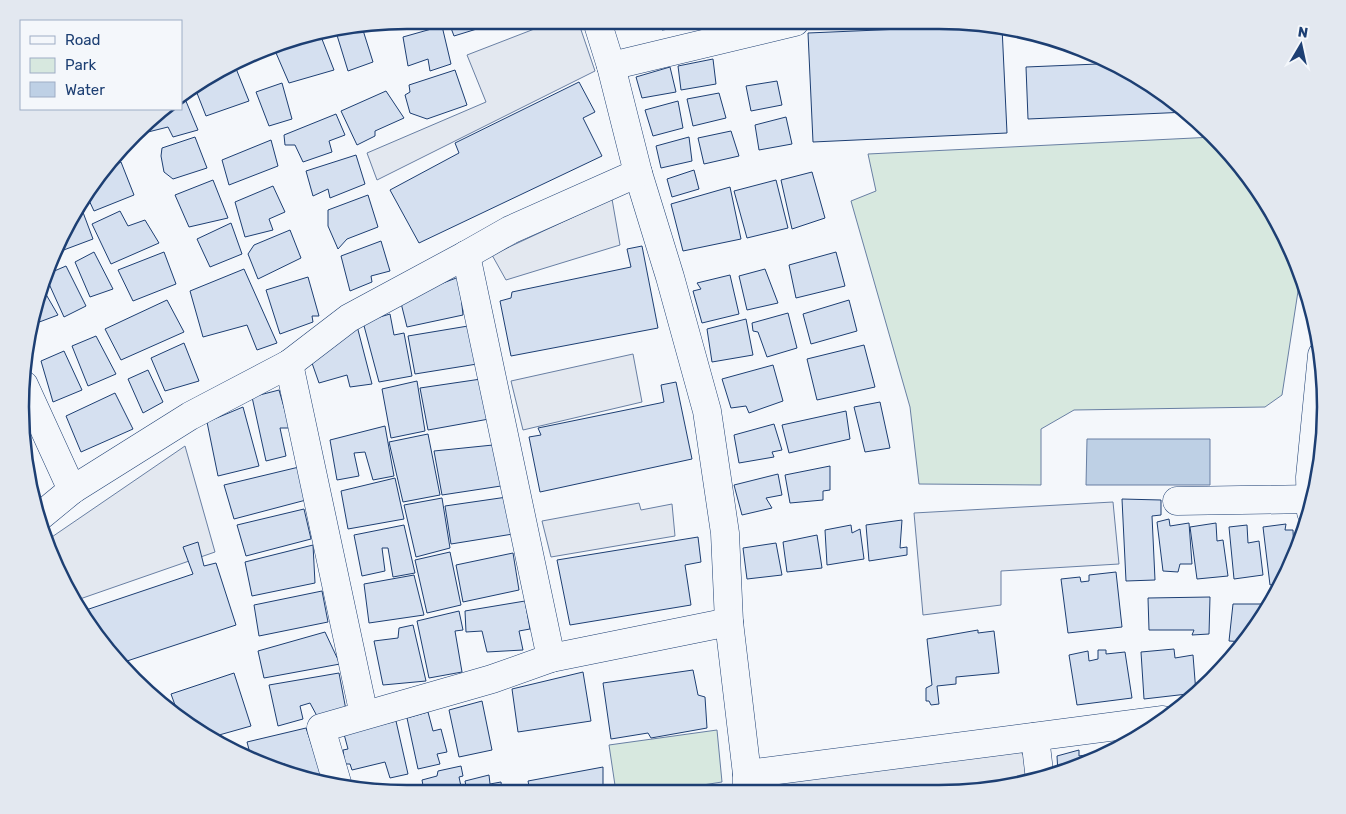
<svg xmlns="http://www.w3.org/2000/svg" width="1346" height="814" font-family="Rubik,sans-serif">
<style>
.green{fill:#d7e8df;stroke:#687fa3}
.parking{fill:#e3e8f0;stroke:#687fa3}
.water{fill:#bed0e5;stroke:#687fa3}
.building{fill:#d5e0f0;stroke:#1d3f73}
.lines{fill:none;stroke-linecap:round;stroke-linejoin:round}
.street-casing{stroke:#1d3f73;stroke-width:29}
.street{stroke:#f4f7fb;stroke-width:28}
.rim{fill:none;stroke:#1d3f73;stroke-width:2.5}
</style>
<rect width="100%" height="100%" fill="#f4f7fb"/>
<!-- green -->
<g class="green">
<polygon points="1214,137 1230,152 1274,213 1301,272 1282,395 1265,407 1074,410 1041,429 1041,485 919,484 910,407 851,201 876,191 868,154"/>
<polygon points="717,730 722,782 671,790 671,792 616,792 609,745"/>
</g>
<!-- parking -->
<g class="parking">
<polygon points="555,21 578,21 595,71 377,180 367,153 486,102 467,55"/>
<polygon points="612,199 620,245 506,280 492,255"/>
<polygon points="633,354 642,402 523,430 511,381"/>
<polygon points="185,446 215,552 77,600 46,541"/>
<polygon points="1113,502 1119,564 1001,571 1001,605 923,615 914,513"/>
<polygon points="639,503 641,510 672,504 675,536 551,557 542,521"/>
<polygon points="1019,750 1027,759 1029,782 965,793 756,792 763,785"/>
</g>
<!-- water -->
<polygon class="water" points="1087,439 1210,439 1210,485 1086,485"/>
<!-- building -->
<g class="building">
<polygon points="448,20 477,20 480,28 454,36"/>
<polygon points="483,20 499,21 485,26"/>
<polygon points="660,21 682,22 683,27 662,30"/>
<polygon points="995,25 1002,27 1007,133 813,142 808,33"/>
<polygon points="442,26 451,64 430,71 428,59 408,66 403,37"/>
<polygon points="362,27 373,62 348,71 336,32"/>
<polygon points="320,34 334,70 289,83 273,46 283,40"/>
<polygon points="1098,56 1174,100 1188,112 1028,119 1026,67 1098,64"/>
<polygon points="713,59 716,84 681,90 678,66"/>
<polygon points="235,66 249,101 206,116 195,88"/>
<polygon points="670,67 676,92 642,98 636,77"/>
<polygon points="455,70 467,105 427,119 410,113 405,95 410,92 409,85"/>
<polygon points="777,81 782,105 751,111 746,86"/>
<polygon points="579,82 595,112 583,118 602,156 419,243 390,190 459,153 455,143"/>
<polygon points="282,83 292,119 269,126 256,92"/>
<polygon points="386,91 404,118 375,131 375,136 357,145 341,111"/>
<polygon points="719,93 726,118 693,126 687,99"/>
<polygon points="183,94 198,130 173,137 168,127 148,132 146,125 163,109 181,109 181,95"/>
<polygon points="678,101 683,128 653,136 645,110"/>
<polygon points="336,114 345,135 329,141 332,152 303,162 295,145 285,145 284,135"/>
<polygon points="786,117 792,144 759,150 755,125"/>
<polygon points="731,131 739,156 704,164 698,138"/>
<polygon points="195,137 207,168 173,179 164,172 161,156 162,148"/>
<polygon points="689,137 692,161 661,168 656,146"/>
<polygon points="271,140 278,166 229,185 222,160"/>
<polygon points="356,155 365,184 330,198 328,189 313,196 306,171"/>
<polygon points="121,162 134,195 94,211 87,196 100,172"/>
<polygon points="694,170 699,189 672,197 667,179"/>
<polygon points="812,172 825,218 792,229 781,180"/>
<polygon points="213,180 228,218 189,227 175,195"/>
<polygon points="776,180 788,228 747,238 734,191"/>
<polygon points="273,186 285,212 269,219 273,230 245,237 235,202"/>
<polygon points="730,187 741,239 683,251 671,204"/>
<polygon points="368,195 378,227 347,239 338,249 328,226 328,210"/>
<polygon points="81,207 93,239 61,251 60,247"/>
<polygon points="120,211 128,226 145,220 159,243 111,264 92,224"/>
<polygon points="231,223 242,254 210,267 197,239"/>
<polygon points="290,230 301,258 258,279 248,254 254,245"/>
<polygon points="381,241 390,271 371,276 372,282 350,291 341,256"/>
<polygon points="642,246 658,328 511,356 500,301 511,298 512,292 631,267 627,249"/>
<polygon points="94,252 113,289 90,297 75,262"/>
<polygon points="164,252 176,284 133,301 118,270"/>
<polygon points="836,252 845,286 796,298 789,265"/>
<polygon points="66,266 86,306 64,317 45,275"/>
<polygon points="244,269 277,343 257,350 247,325 203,337 190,291"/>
<polygon points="765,269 778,303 747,310 739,276"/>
<polygon points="730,275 739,314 702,323 693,291 701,289 697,283"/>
<polygon points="308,277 319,316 312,316 313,322 280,334 266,290"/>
<polygon points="459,277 463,315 407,327 400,299"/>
<polygon points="40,284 58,315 34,324"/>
<polygon points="167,300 184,332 121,360 105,329"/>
<polygon points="849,300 857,331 811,344 803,314"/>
<polygon points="788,313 797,348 767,357 758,332 753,331 752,323"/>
<polygon points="390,314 394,335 404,333 412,376 379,382 363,322"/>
<polygon points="746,319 753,355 712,362 707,329"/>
<polygon points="357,326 372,384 350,387 347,375 319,383 312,363"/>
<polygon points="468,326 477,364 415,374 408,336"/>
<polygon points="96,336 116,374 88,386 72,346"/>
<polygon points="184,343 199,381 165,391 151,358"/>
<polygon points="864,345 875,387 817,400 807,359"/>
<polygon points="64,351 82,390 53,402 41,361"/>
<polygon points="773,365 783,401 749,413 746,406 731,408 722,379"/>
<polygon points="148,370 163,402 143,413 128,379"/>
<polygon points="481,379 489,419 428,430 420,388"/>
<polygon points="417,381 425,431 391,438 382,389"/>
<polygon points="676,382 692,459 540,492 529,437 541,435 538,428 660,403 664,402 661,385"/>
<polygon points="279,390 290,428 280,428 286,456 266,461 252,397"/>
<polygon points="115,393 133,429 81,452 66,416"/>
<polygon points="880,402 890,448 865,452 854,407"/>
<polygon points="243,407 259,466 218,476 207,422"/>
<polygon points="846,411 850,439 789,453 782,425"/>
<polygon points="774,424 782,450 772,452 774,457 739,463 734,435"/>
<polygon points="385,426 394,476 373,480 365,452 354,453 359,476 337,480 330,440"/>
<polygon points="428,434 440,495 403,502 389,442"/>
<polygon points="493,445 501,486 442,495 434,451"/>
<polygon points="830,466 830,490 823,491 823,500 790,503 785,475"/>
<polygon points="299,467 306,500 234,519 224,485"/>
<polygon points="778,474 782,495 766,498 772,508 742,515 734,485"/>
<polygon points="395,478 404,519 348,529 341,491"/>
<polygon points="507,497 513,534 451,544 445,506"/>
<polygon points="442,498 450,548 416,557 404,505"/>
<polygon points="1122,499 1161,500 1161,515 1152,516 1155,580 1126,581"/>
<polygon points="304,509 311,539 246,556 237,525"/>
<polygon points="1169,519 1170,526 1189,523 1192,564 1180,564 1178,572 1163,571 1157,522"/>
<polygon points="902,520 900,548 907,547 907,555 869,561 866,525"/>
<polygon points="1216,523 1217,541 1223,540 1228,576 1197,579 1190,527"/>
<polygon points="1286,524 1285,530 1293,530 1294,556 1283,583 1270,585 1263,527"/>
<polygon points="404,525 415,573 393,577 388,548 382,548 385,571 362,576 354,535"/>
<polygon points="851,525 852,533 860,529 864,559 827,565 825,530"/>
<polygon points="1247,525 1248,543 1259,541 1263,575 1234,579 1229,527"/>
<polygon points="817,535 822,568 787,572 783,542"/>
<polygon points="698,537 701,562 685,565 691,605 570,625 557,560"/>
<polygon points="198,542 204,566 216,563 236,625 121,663 100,642 83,611 193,574 183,547"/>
<polygon points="776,543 782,575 747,579 743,548"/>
<polygon points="313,545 315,583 252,596 245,562"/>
<polygon points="450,552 461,605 427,613 415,560"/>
<polygon points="513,553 519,590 463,602 456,565"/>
<polygon points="1116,572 1122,627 1068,633 1061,579 1080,577 1081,582 1089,581 1089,575"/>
<polygon points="414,575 424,615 369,623 364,584"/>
<polygon points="322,591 328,622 259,636 254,605"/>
<polygon points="1210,597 1209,634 1192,635 1194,630 1149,630 1148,598"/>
<polygon points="525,601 530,629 519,631 523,650 487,652 482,631 466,632 465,611"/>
<polygon points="1233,604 1270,604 1246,642 1229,641"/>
<polygon points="459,611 463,630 455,631 462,672 429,678 417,621"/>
<polygon points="413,625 426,681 383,685 374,641 398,638 399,628"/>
<polygon points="978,630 978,633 994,631 999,673 956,677 956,684 937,686 939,704 931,705 929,701 926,701 926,688 932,685 927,639"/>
<polygon points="325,632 340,664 264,678 258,651"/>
<polygon points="1174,649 1175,658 1193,655 1196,693 1144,699 1141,652"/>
<polygon points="1098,650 1106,650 1106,654 1125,652 1132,698 1077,705 1069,655 1088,651 1089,661 1098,659"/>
<polygon points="693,670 698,695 705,697 707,728 651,738 648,733 611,739 603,683"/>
<polygon points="583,672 591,721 518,732 512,689"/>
<polygon points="234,673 251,726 212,737 180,719 171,694"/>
<polygon points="339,673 346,710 317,716 310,703 300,706 303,719 278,726 269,685"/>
<polygon points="482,701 492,750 459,757 449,710"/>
<polygon points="428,712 433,731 441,729 447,752 437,754 440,764 418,769 407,718"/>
<polygon points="396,721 408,774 390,778 385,762 352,770 350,764 345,764 343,750 348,749 344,734"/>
<polygon points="306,728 322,775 309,778 288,772 285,764 267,767 252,761 247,742"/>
<polygon points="1079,750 1079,756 1112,751 1058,773 1057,756"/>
<polygon points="461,766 463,776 459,777 462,791 424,791 422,780 437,776 438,771"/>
<polygon points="603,767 603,788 598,792 530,791 528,781"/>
<polygon points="489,775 490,784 501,782 502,791 467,791 465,781"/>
<polygon points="726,790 726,792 700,792 700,791"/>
</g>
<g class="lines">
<defs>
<g id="street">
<polyline points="597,21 611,66 638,173 670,277 707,411 725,533 729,622 747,774 747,792"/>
<polyline points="611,66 795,22"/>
<polyline points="466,255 551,658"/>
<polyline points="289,364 364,715"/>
<polyline points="24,385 72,490"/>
<polyline points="1177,501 1314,499"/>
<polyline points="1311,512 1310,477 1322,355"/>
<polyline points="38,518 72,490 190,416 289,364 349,318 466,255 510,230 638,173"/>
<polyline points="1035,737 1040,780"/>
<polyline points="747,774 1163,720"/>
<polyline points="338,786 321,728 492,679 551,658 729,622"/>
</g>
</defs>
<!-- street casing -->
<use href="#street" class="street-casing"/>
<!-- street -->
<use href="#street" class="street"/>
</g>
<!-- crop -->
<path d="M0 0H1346V814H0ZM407 29H939A378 378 0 0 1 1317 407V407A378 378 0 0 1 939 785H407A378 378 0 0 1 29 407V407A378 378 0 0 1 407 29Z" fill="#e3e8f0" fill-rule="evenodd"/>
<path class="rim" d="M407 29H939A378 378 0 0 1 1317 407V407A378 378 0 0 1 939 785H407A378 378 0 0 1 29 407V407A378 378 0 0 1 407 29Z"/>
<!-- legend -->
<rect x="20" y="20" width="162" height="90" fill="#f4f7fb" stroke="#9eadc5"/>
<rect x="30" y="36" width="25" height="8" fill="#f4f7fb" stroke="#9eadc5"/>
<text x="65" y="45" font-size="15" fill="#1d3f73">Road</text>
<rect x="30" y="58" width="25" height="15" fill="#d7e8df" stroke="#9eadc5"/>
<text x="65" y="70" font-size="15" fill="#1d3f73">Park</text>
<rect x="30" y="82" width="25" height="15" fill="#bed0e5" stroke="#9eadc5"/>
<text x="65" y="95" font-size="15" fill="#1d3f73">Water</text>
<!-- north arrow -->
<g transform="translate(1301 45) rotate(9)" stroke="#f4f7fb" stroke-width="4" paint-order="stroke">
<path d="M0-4L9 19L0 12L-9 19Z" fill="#1d3f73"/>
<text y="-8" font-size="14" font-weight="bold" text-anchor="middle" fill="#1d3f73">N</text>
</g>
</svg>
